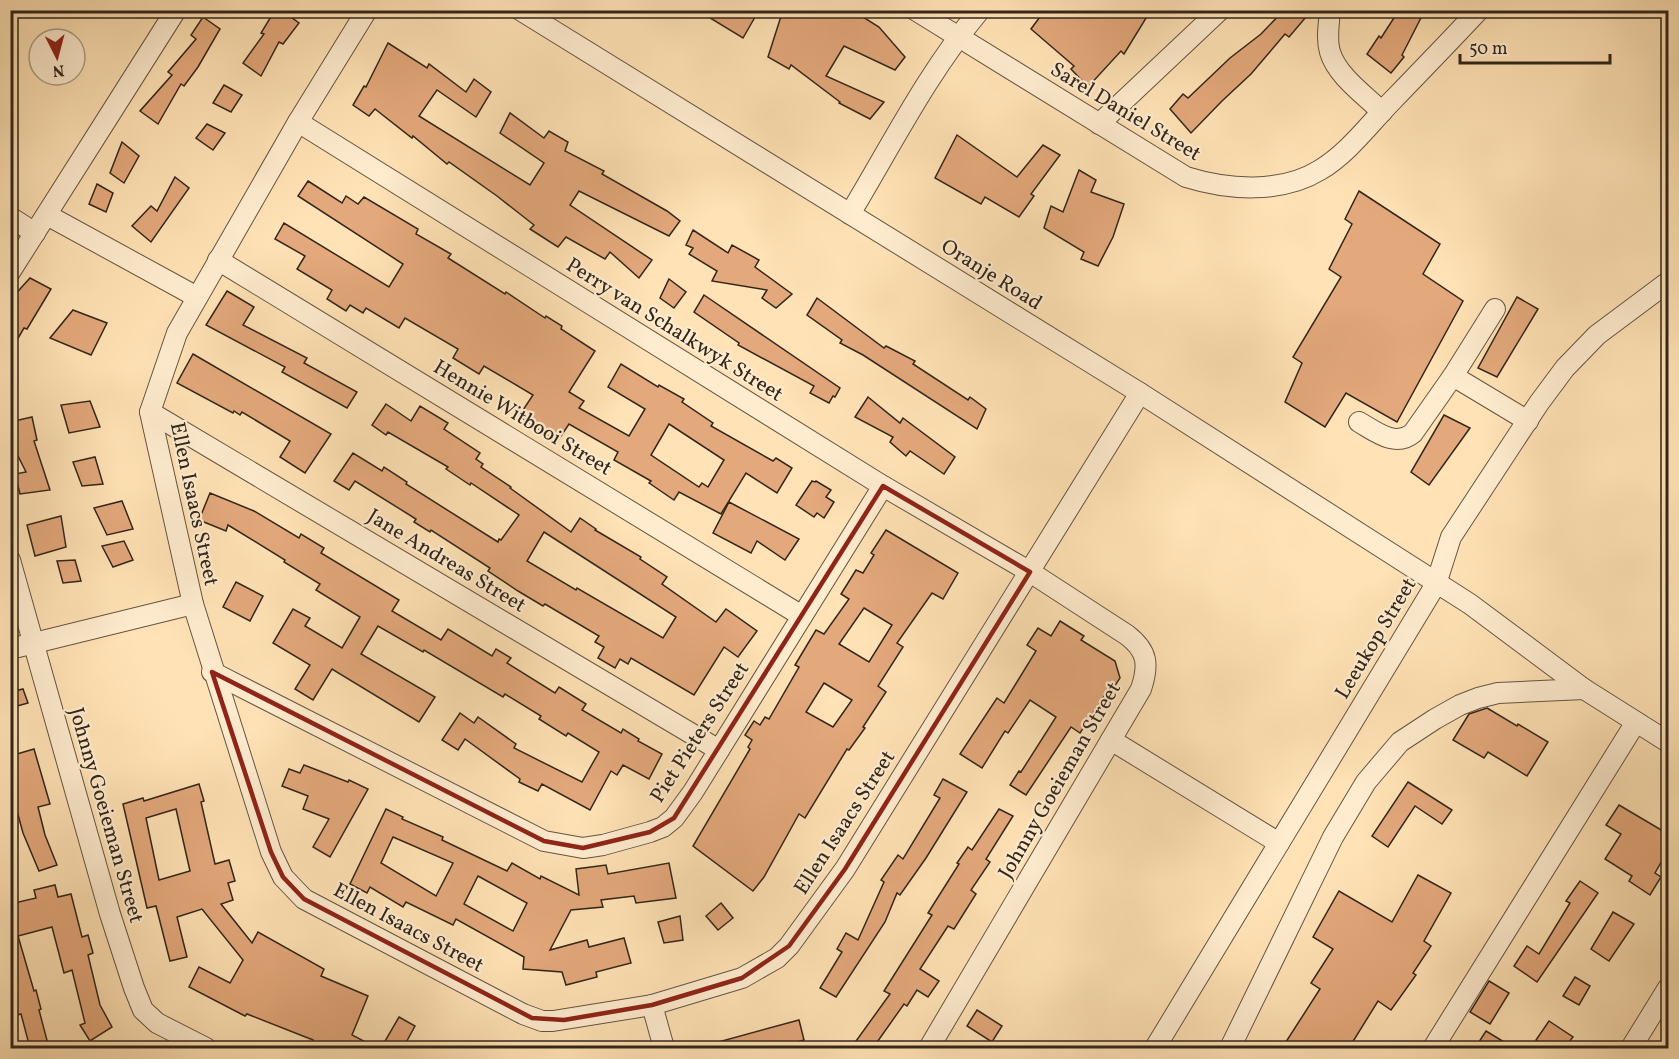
<svg xmlns="http://www.w3.org/2000/svg" width="1679" height="1059" font-family="Vollkorn,serif">
<style>
.building{fill:#e3a87b;stroke:#32261b;stroke-width:1.5;fill-rule:evenodd}
.lines{fill:none;stroke-linecap:round;stroke-linejoin:round}
.minor-casing{stroke:#655542;stroke-width:22}
.minor{stroke:#ffeccf;stroke-width:20}
.marked{fill:none;stroke:#8f2418;stroke-width:4.5;stroke-linejoin:round}
.labels{text-anchor:middle;stroke-width:4.5;stroke-linejoin:round;paint-order:stroke}
.street-label{font-size:21px;fill:#32261b;stroke:#ffeccf}
</style>
<rect width="100%" height="100%" fill="#ffe2b5"/>
<filter id="stains"><feTurbulence type="fractalNoise" baseFrequency=".00333" numOctaves="4"/><feColorMatrix values="0 0 0 0 .2 0 0 0 0 .09 0 0 0 0 .02 0 0 0 .5 -.17"/></filter>
<radialGradient id="worn" r=".72"><stop offset=".6" stop-color="#630" stop-opacity="0"/><stop offset="1" stop-color="#630" stop-opacity=".3"/></radialGradient>
<!-- building -->
<g class="building">
<polygon points="275,10 281,10 299,23 283,44 279,42 261,76 243,63 264,34 261,33"/>
<polygon points="697,10 759,10 743,38"/>
<polygon points="783,10 852,10 879,27 905,57 895,70 844,46 826,76 884,102 870,119 839,103 840,102 791,65 789,69 768,57"/>
<polygon points="1045,10 1151,10 1124,54 1121,51 1088,87 1071,69 1074,66 1031,29"/>
<polygon points="1284,10 1312,10 1289,37 1285,34 1251,74 1222,101 1191,133 1170,109 1183,94 1188,98 1230,58 1261,34"/>
<polygon points="1399,10 1425,10 1402,55 1404,57 1391,73 1367,54 1379,36 1381,38"/>
<polygon points="203,17 220,29 198,67 184,86 181,84 158,124 140,111 172,75 168,72 196,39 191,35"/>
<polygon points="388,43 427,68 429,64 466,92 474,79 491,92 476,117 437,90 419,116 530,185 544,163 500,133 510,113 544,138 549,131 568,142 565,151 604,171 602,174 667,211 680,221 669,236 579,191 570,205 652,260 639,278 610,252 605,259 566,237 558,247 530,229 534,225 497,196 449,162 447,164 413,136 412,138 375,109 369,116 353,105 364,86 366,87"/>
<polygon points="224,85 242,95 231,112 213,103"/>
<polygon points="207,124 225,133 213,150 196,138"/>
<polygon points="957,135 1017,177 1043,145 1060,155 1031,194 1034,196 1019,217 985,197 981,204 935,178"/>
<polygon points="122,142 139,156 124,183 110,173"/>
<polygon points="1079,170 1096,180 1091,192 1124,204 1113,237 1098,266 1081,259 1084,252 1044,228 1051,206 1063,212"/>
<polygon points="175,177 189,188 151,242 132,226 151,206 157,211"/>
<path d="M308,181L342,203L346,196L358,204L364,197L418,229L416,234L451,254L448,258L505,294L506,292L545,318L546,316L562,326L561,329L595,351L569,392L584,401L579,408L629,436L645,409L608,387L621,364L658,387L659,385L684,399L682,402L713,423L711,426L773,461L776,458L792,468L777,493L746,473L721,514L679,492L674,500L649,483L651,481L614,460L618,452L569,424L557,442L519,416L533,395L484,366L479,374L453,358L458,349L405,318L399,328L366,308L363,313L350,305L346,311L327,299L332,290L297,269L305,256L275,239L284,223L389,287L403,264L298,196ZM669,424L724,460L708,487L702,483L699,487L651,455Z"/>
<polygon points="97,184 113,193 106,212 89,204"/>
<polygon points="1359,191 1440,244 1423,274 1463,301 1397,422 1346,393 1325,427 1285,402 1302,363 1293,357 1341,277 1329,269 1352,224 1345,219"/>
<polygon points="693,230 728,253 732,245 759,260 755,267 792,294 776,308 762,298 767,290 712,281 717,271 689,254 693,248 686,245"/>
<polygon points="30,278 51,289 27,329 24,328 10,352 10,300"/>
<polygon points="669,279 686,292 674,308 660,298"/>
<polygon points="227,291 254,307 243,325 307,358 304,363 357,392 347,408 282,372 285,367 206,325"/>
<polygon points="704,295 840,388 835,397 833,396 829,403 810,393 814,386 738,345 739,343 694,312"/>
<polygon points="1517,297 1538,309 1497,377 1478,368"/>
<polygon points="817,298 884,348 886,346 915,361 913,364 968,400 970,397 986,409 977,429 863,355 840,343 842,340 807,315"/>
<polygon points="73,310 107,323 91,355 50,338"/>
<polygon points="193,354 331,434 305,473 280,457 290,441 242,412 240,415 234,411 233,413 177,383"/>
<polygon points="868,397 900,423 903,418 955,457 944,474 910,451 906,456 890,442 893,437 855,417"/>
<polygon points="90,401 100,427 69,433 61,405"/>
<path d="M386,404L411,421L420,406L448,423L444,429L480,453L476,459L483,464L481,467L511,487L510,488L571,532L580,518L596,529L595,530L641,557L640,559L667,577L662,584L716,622L726,609L757,631L738,657L724,647L694,695L631,658L628,664L620,659L615,668L598,658L604,647L595,642L599,636L545,604L543,606L518,591L488,571L490,568L431,530L430,532L414,522L416,519L355,481L349,490L334,481L353,453L382,471L384,467L407,482L406,484L498,542L499,539L501,540L519,515L471,483L470,485L446,469L448,467L388,432L386,435L372,425ZM544,532L676,617L663,638L577,588L576,590L527,561Z"/>
<polygon points="1444,415 1470,428 1429,485 1411,472"/>
<polygon points="32,417 37,440 34,441 50,490 20,494 15,474 26,472 10,440 10,422"/>
<polygon points="95,457 103,484 82,486 73,462"/>
<polygon points="812,481 815,482 816,481 831,490 826,497 834,502 824,518 817,513 814,517 796,505"/>
<polygon points="210,493 254,511 299,538 301,534 324,548 321,553 399,600 392,611 441,640 448,629 492,656 496,649 511,658 507,663 555,693 559,687 586,704 582,710 621,733 623,729 639,739 638,741 662,754 649,779 623,765 617,775 611,771 590,810 542,784 538,791 519,782 520,779 465,739 458,750 442,740 460,713 474,723 478,717 516,744 514,748 582,782 599,752 568,733 566,736 539,719 541,716 505,694 503,697 424,650 423,652 378,626 361,654 435,697 419,722 332,669 313,700 295,689 310,665 273,643 293,609 310,618 305,626 342,648 360,617 316,590 320,584 284,562 285,560 228,525 226,531 199,520"/>
<polygon points="122,501 133,529 107,535 94,508"/>
<polygon points="729,502 799,539 785,560 757,541 751,553 713,533"/>
<polygon points="61,516 66,547 35,556 27,525"/>
<path d="M886,530L958,573L943,599L932,593L897,643L903,647L878,686L886,692L863,727L865,728L849,750L847,749L805,818L799,814L764,877L753,891L693,846L750,749L748,747L752,740L745,735L754,721L760,725L765,717L769,719L799,667L795,665L816,630L824,634L849,599L841,594L856,570L863,573L874,555L871,553ZM864,608L892,625L869,662L839,644ZM824,683L852,700L833,727L806,712Z"/>
<polygon points="124,541 133,560 113,567 102,546"/>
<polygon points="75,560 81,581 63,583 57,561"/>
<polygon points="236,582 263,596 250,621 223,607"/>
<polygon points="1060,621 1084,636 1081,640 1115,661 1120,678 1109,695 1106,693 1080,733 1071,727 1026,795 1010,785 1019,771 1021,772 1056,717 1030,700 1008,733 1005,731 982,768 960,754 997,698 1004,703 1036,651 1027,645 1038,628 1051,636"/>
<polygon points="23,689 28,703 10,708 10,692"/>
<polygon points="1487,708 1517,726 1518,724 1548,742 1527,776 1488,752 1484,758 1453,740 1469,714"/>
<polygon points="34,749 50,804 38,807 45,835 57,865 39,871 23,833 17,811 10,813 10,756"/>
<polygon points="304,765 348,782 349,780 368,789 330,857 313,847 329,819 303,809 308,796 282,786 289,769 300,773"/>
<polygon points="943,779 967,792 926,858 900,895 897,893 885,922 836,997 820,988 842,952 837,949 846,933 858,940 884,882 881,880 898,855 903,859 940,798 934,795"/>
<polygon points="1408,782 1452,810 1442,824 1415,806 1388,847 1372,836"/>
<path d="M199,784L204,801L201,802L215,864L229,860L235,881L228,883L233,900L221,904L252,943L258,932L324,969L321,976L368,996L352,1035L377,1048H309L313,1040L247,1014L245,1016L189,987L199,967L230,983L243,960L202,909L177,917L187,957L170,961L156,906L147,908L123,804L143,798L144,801ZM176,809L190,871L159,880L146,818Z"/>
<polygon points="1619,805 1668,834 1668,850 1655,873 1661,877 1650,895 1629,881 1632,876 1605,859 1621,834 1606,825"/>
<path d="M386,809L403,817L402,819L443,837L442,840L507,871L512,863L540,879L541,876L579,895L576,869L606,865L608,874L669,863L676,898L636,903L634,896L601,900L603,907L571,910L550,950L587,940L589,947L624,938L631,963L596,972L597,977L566,985L562,972L523,969L524,957L456,919L453,925L406,902L403,907L370,887L367,893L350,884ZM393,837L453,863L436,896L381,863ZM478,876L527,903L513,931L464,904Z"/>
<polygon points="999,809 1013,816 986,859 990,862 971,890 976,894 954,929 948,926 920,969 939,981 928,997 917,990 907,1006 904,1004 873,1048 851,1048 890,994 884,991 932,915 928,913 959,864 957,863 968,847 972,850"/>
<polygon points="1418,875 1451,893 1424,941 1431,946 1413,973 1416,975 1391,1010 1378,1001 1349,1048 1282,1048 1320,989 1311,983 1333,949 1313,937 1339,891 1392,922"/>
<polygon points="1580,881 1598,893 1537,982 1514,966 1527,946 1539,954 1570,903 1566,901"/>
<polygon points="55,885 58,897 71,894 82,937 88,935 93,953 88,955 100,1005 112,1027 90,1041 80,1025 85,1023 72,970 64,973 52,927 18,936 34,991 36,990 41,1009 39,1010 49,1048 30,1048 21,1014 10,1017 10,904 36,898 34,890"/>
<polygon points="721,903 733,918 718,930 706,916"/>
<polygon points="1613,912 1634,924 1609,961 1591,949"/>
<polygon points="680,916 683,940 664,943 658,922"/>
<polygon points="1575,977 1590,986 1579,1005 1563,996"/>
<polygon points="1489,981 1509,993 1490,1024 1470,1012"/>
<polygon points="977,1010 1002,1026 992,1042 967,1026"/>
<polygon points="399,1017 415,1026 403,1048 381,1048"/>
<polygon points="799,1020 804,1040 777,1048 712,1048 711,1044"/>
<polygon points="1549,1021 1573,1037 1564,1048 1548,1048 1536,1040"/>
<polygon points="1486,1031 1514,1048 1475,1048"/>
</g>
<g class="lines">
<defs>
<g id="minor">
<polyline points="367,10 298,122 177,333 150,412 193,604 271,852 283,877 304,899 523,1014 542,1021 553,1021 652,1005 742,978 777,958 789,946 845,869 1140,393"/>
<polyline points="520,10 1140,393 1470,604 1584,689 1668,742"/>
<path d="M915,10L1186,177C1228,190 1281,194 1320,170C1347,154 1368,126 1390,103C1420,72 1450,41 1479,10"/>
<path d="M1330,10C1329,24 1326,39 1330,52C1337,76 1365,95 1382,112"/>
<path d="M298,122L883,486L1030,572L1127,635C1148,651 1149,665 1141,689L929,1048"/>
<polyline points="1099,124 1220,10"/>
<path d="M850,214C891,146 928,72 980,10"/>
<polyline points="47,215 197,297"/>
<polyline points="10,217 35,233"/>
<polyline points="218,260 802,616"/>
<polyline points="10,272 176,10"/>
<polyline points="1453,376 1495,309"/>
<polyline points="150,412 719,750"/>
<path d="M1359,422C1375,431 1395,448 1413,433L1453,376L1528,421"/>
<polyline points="10,560 110,914 134,988 143,1010 157,1023 206,1048"/>
<polyline points="10,649 193,604"/>
<polyline points="212,672 544,841 583,848 603,845 650,832 663,827 674,818 693,792 883,486"/>
<polyline points="1111,740 1279,843"/>
<polyline points="652,1005 664,1048"/>
<polyline points="1155,1048 1436,584 1451,537 1539,403 1565,368 1597,335 1668,282"/>
<polyline points="1230,1048 1333,837 1366,782 1400,742 1435,719 1460,705 1478,698 1498,693 1584,689"/>
<polyline points="1433,1048 1636,722"/>
<polyline points="1631,1048 1668,988"/>
</g>
</defs>
<!-- minor casing -->
<use href="#minor" class="minor-casing"/>
<!-- minor -->
<use href="#minor" class="minor"/>
</g>
<!-- marked area -->
<path class="marked" d="M883,486L1030,572L845,869L789,946L742,978L652,1005L564,1020L532,1018L304,899L283,877L271,852L212,672L544,841L583,848L650,832L674,818Z"/>
<g class="labels">
<!-- street labels -->
<g class="street-label">
<text transform="translate(1126 111) rotate(31)" y="7">Sarel Daniel Street</text>
<text transform="translate(992 274) rotate(32)" y="7">Oranje Road</text>
<text transform="translate(675 329) rotate(32)" y="7">Perry van Schalkwyk Street</text>
<text transform="translate(523 417) rotate(31)" y="7">Hennie Witbooi Street</text>
<text transform="translate(195 504) rotate(78)" y="7">Ellen Isaacs Street</text>
<text transform="translate(447 560) rotate(31)" y="7">Jane Andreas Street</text>
<text transform="translate(1375 638) rotate(-59)" y="7">Leeukop Street</text>
<text transform="translate(699 732) rotate(-57)" y="7">Piet Pieters Street</text>
<text transform="translate(1059 780) rotate(-60)" y="7">Johnny Goeieman Street</text>
<text transform="translate(107 815) rotate(74)" y="7">Johnny Goeieman Street</text>
<text transform="translate(844 822) rotate(-57)" y="7">Ellen Isaacs Street</text>
<text transform="translate(409 927) rotate(28)" y="7">Ellen Isaacs Street</text>
</g>
</g>
<!-- margin -->
<rect width="1679" height="1059" fill="none" stroke="#ffe2b5" stroke-width="36"/>
<rect x="12" y="12" width="1655" height="1035" fill="none" stroke="#32261b" stroke-width="3"/>
<rect x="18" y="18" width="1643" height="1023" fill="none" stroke="#32261b" stroke-width="1.5"/>
<!-- north arrow -->
<g transform="translate(57 57) rotate(174)"><circle r="28" fill="#ffeccf" stroke="#ad9d87" stroke-width="1.5"/>
<path d="M0-4.5L10 22L0 15L-10 22Z" fill="#8f2418"/>
<text y="-9" font-size="16" font-weight="bold" text-anchor="middle" fill="#32261b">N</text>
</g>
<!-- scale -->
<path d="M1460 54v9h150v-9" fill="none" stroke="#32261b" stroke-width="3"/>
<text x="1469" y="54" font-size="18" fill="#32261b" stroke="#ffeccf" stroke-width="4.5" paint-order="stroke">50 m</text>
<rect width="100%" height="100%" filter="url(#stains)"/>
<rect width="100%" height="100%" fill="url(#worn)"/>
</svg>
